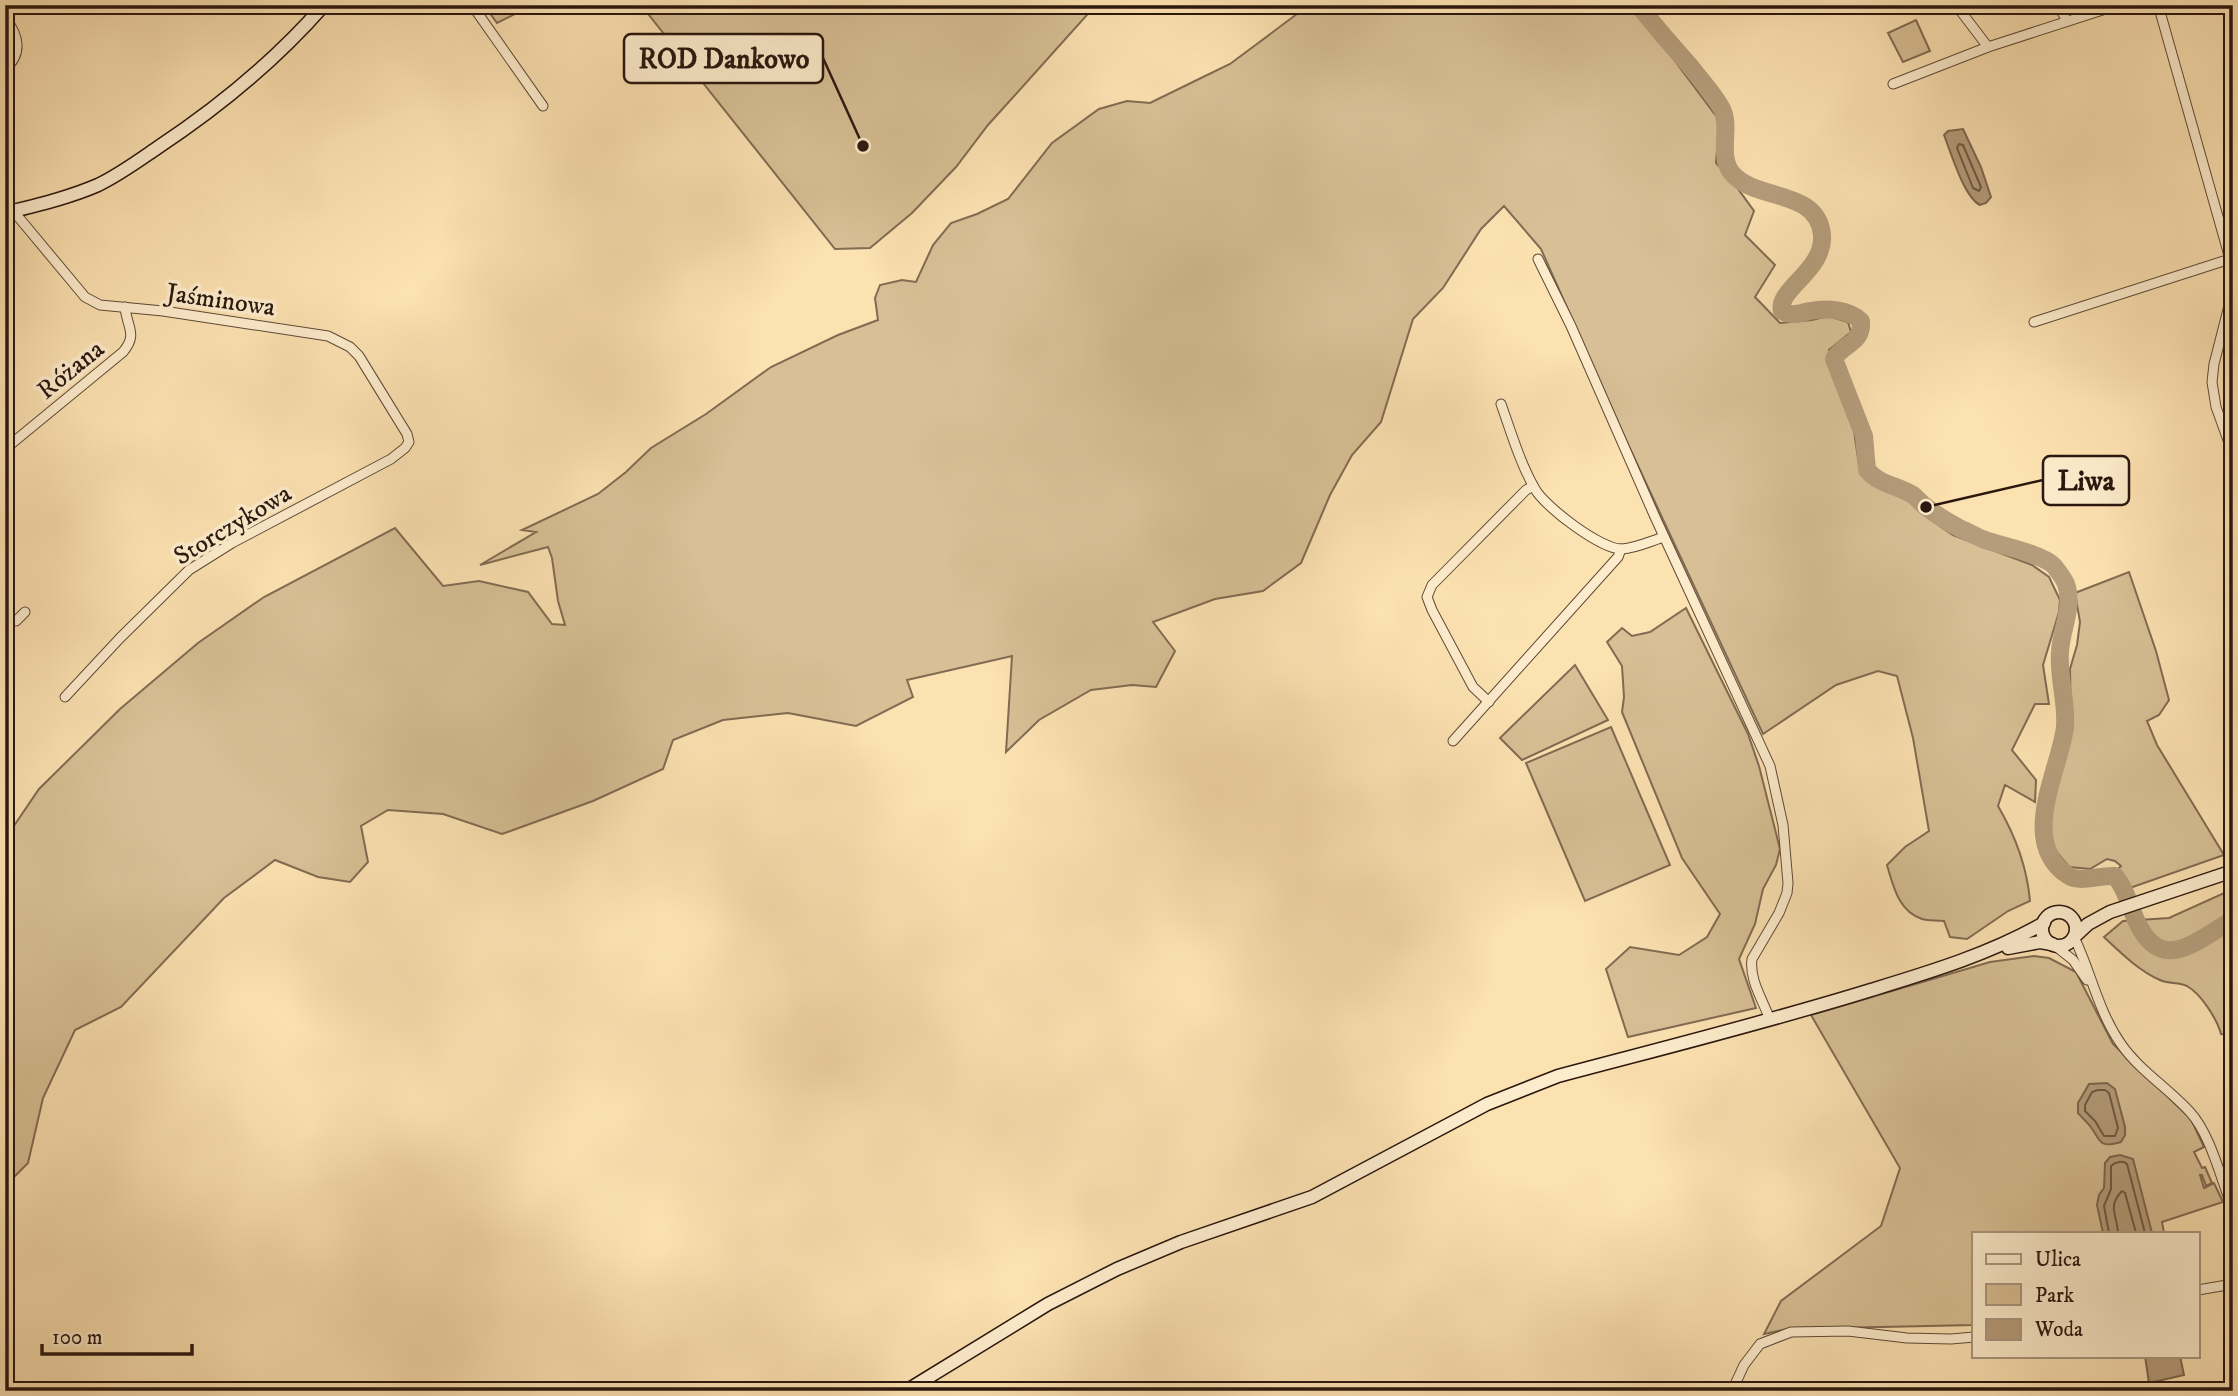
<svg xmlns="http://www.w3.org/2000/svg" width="2238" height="1396" font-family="'IM FELL DW Pica',serif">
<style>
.green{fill:#d8bf95;stroke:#816b52;stroke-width:2}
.water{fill:#b59c7a;stroke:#7d674f;stroke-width:2}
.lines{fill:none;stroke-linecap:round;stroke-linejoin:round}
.shore{stroke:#705a44;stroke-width:2}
.river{stroke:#b59c7a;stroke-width:18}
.street-casing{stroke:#5e4a38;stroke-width:11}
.secondary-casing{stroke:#2a170f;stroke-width:15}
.street{stroke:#fdeccc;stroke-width:9}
.secondary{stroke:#fdeccc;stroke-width:12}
.labels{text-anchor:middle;stroke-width:7;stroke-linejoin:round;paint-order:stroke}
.street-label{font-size:26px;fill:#2a170f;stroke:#fdeccc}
.leader{fill:none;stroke:#2a170f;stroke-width:2.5}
.callout-dot{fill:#2a170f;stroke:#fdeccc;stroke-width:2.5}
.callout{fill:#fdeccc;stroke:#2a170f;stroke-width:2.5}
.callout-label{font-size:28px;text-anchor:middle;font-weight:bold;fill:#2a170f}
</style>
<rect width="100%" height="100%" fill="#fce1b1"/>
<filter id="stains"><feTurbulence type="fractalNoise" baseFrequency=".00286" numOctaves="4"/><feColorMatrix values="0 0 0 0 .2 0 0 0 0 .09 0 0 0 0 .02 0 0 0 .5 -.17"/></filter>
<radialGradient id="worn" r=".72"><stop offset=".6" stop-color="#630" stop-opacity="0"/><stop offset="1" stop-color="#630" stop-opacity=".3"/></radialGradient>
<!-- green -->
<g class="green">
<polygon points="484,5 533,5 497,23"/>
<polygon points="641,5 1081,5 1087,15 988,125 956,167 912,213 870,248 835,249"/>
<path d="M1309,5H1412L1419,10L1423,5H1633L1719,120L1716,163L1733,182L1754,211L1745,235L1775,265L1755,297L1780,323L1812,320L1828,316L1848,322L1851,332L1829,350L1839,393L1854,431L1859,465L1883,490L1906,498L1921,513L1953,535L2032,565L2049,577L2060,600L2059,612L2043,665L2049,704H2035L2012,750L2036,780L2035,802L2005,785L1998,806C2015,835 2027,867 2030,901L2008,911L1967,939L1950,937L1944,921C1937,920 1928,921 1922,919C1898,911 1893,885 1887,865L1905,847L1929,831L1913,738L1897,676L1878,671L1836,685L1763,734L1626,440L1541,249L1504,206L1481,229L1443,288L1413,319L1381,422L1352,455L1330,495L1301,563L1263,591L1215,599L1153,622L1175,651L1156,687L1132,685L1091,690L1039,720L1006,752L1012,656L907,680L913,697L856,726L788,713L723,720L673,740L663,769L593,801L502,834L443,814L388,810L361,826L368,862L350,882L318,877L275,860L224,898L121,1007L75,1030L43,1098L28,1163L5,1186V839L39,789L120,709L198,643L264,597L395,528L443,586L479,581L528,592L552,624L565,625L558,601L552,558L548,547L480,565L536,532L522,530L598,494L626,472L651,448L706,414L771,367L838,335L878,320L875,298L880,285L902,280L916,282L933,245L951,223L977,214L1008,199L1052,143L1099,109L1127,101L1150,103L1201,78L1230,64Z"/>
<polygon points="1916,20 1930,51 1903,62 1888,33"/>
<polygon points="2129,572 2156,651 2169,700 2159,715 2147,721 2157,745 2224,855 2127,889 2120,874 2116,871 2121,866 2115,861 2107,859 2090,869 2069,867 2050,844 2049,811 2063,747 2071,730 2070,669 2077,645 2080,622 2075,593"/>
<polygon points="1686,608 1748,734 1759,766 1780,849 1776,865 1763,889 1755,924 1739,959 1756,1008 1628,1037 1606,969 1630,947 1679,955 1707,937 1720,914 1682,858 1622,712 1624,697 1622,666 1607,642 1622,628 1632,636 1650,632"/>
<polygon points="1575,665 1608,720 1522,760 1500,738"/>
<polygon points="1611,727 1670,865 1585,901 1526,763"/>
<path d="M2233,889V1035L2221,1034C2217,1019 2201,994 2187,986C2179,982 2168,984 2160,980C2139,971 2121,953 2104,937L2123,921L2169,918Z"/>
<polygon points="2034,956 2049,958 2076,972 2113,1044 2191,1119 2204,1147 2194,1152 2202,1168 2205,1167 2212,1183 2206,1186 2202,1175 2200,1175 2204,1188 2214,1183 2223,1202 2162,1222 2164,1233 1974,1233 1974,1325 1787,1329 1764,1334 1781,1301 1881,1226 1900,1168 1811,1015 1990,962"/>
</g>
<!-- water -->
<g class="water">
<path d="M1963,129L1981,167L1991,197L1986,203L1980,205C1964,197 1951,153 1944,135L1948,131Z"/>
<path d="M2107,1083L2115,1089L2125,1127V1135L2121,1142C2098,1149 2101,1140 2090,1126C2086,1121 2081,1117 2078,1113V1103L2089,1084Z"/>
<polygon points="2120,1155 2133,1159 2152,1233 2103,1233 2097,1205 2099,1195 2104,1188 2105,1163 2110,1157"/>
<polygon points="2145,1356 2180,1356 2184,1375 2149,1383"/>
</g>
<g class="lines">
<!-- shore -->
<g class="shore">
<polygon points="1959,144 1963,145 1981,187 1979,191 1973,188 1957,148"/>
<polygon points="2098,1090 2105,1090 2109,1093 2118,1128 2115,1136 2104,1136 2095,1121 2085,1111 2085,1105 2092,1092"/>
<path d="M2109,1233L2104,1206L2111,1189V1166C2115,1162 2123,1160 2127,1164L2145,1233"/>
<path d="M2118,1233C2117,1214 2107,1207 2122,1191L2125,1193L2136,1233"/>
</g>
<!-- river -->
<path class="river" d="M1638,5C1655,26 1672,46 1690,66C1700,79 1714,94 1722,109C1731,127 1718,154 1731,172C1754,202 1818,188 1822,235C1825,270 1776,290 1782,311C1792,317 1800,313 1810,311C1827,308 1848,309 1861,321C1863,344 1842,344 1834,359L1864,436L1867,470C1880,485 1897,485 1913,495C1917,498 1921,503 1925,506C1936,515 1948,522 1961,529C1969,532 1977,537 1985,540C2002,546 2043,554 2054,566C2058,571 2064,579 2066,584C2074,607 2061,629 2060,652C2058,677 2067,702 2065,727C2060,770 2017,843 2069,876C2080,883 2100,875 2115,876C2126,889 2129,905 2136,920C2161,976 2195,941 2233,920"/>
<defs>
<g id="street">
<polyline points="472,5 543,106"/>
<polyline points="1956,5 1988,47"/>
<polyline points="2058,5 2067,21"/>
<polyline points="2145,5 2154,9 2162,6"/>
<polyline points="2159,8 2230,259 2233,290 2214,364 2212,382 2216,407 2233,454"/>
<path d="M5,18C19,35 23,54 5,69"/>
<polyline points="1893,84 1988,47 2118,5"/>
<polyline points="5,201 85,297 100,305 163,311 328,336 350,347 359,356 407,434 409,442 405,448 391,459 232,543 189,570 120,638 65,697"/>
<path d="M1538,259L1571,326L1655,517L1770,766L1783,825L1788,883L1787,893L1779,913L1752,959C1749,980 1763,1000 1770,1020"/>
<polyline points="2034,322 2233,258"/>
<path d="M1501,404C1511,432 1520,463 1535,489C1545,507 1602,550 1622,549C1636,548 1651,541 1664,537"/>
<path d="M5,449L123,352C138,334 127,328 125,307"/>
<polyline points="5,619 16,621 25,612"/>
<polyline points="1489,702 1473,687 1432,610 1427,597 1432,585 1526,490 1533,486"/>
<polyline points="1453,741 1618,557 1621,549"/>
<path d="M2074,937C2091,972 2098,1011 2121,1044C2139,1070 2168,1088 2190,1112C2211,1135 2221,1180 2233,1209"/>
<polyline points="2054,945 2073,960 2087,980"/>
<polyline points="2198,1290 2233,1284"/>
<polyline points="1732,1391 1744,1365 1760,1344 1791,1332 1848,1331 1907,1338 1951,1339 1974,1337"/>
</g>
<g id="secondary">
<path d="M5,213C37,205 68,198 98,185C119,175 138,161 157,148C219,107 275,61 324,5"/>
<circle cx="2059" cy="929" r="17"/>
<polyline points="2074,937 2088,924 2110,912 2233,871"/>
<polyline points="2008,948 2040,942 2052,944"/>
<path d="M906,1391L1048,1304L1117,1269L1181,1242L1312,1197L1487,1104L1558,1076C1663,1048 1768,1022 1871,990C1930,972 1990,954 2044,923"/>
</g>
</defs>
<!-- street casing -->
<use href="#street" class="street-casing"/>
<!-- secondary casing -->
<use href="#secondary" class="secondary-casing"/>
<!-- street -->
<use href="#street" class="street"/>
<!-- secondary -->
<use href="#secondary" class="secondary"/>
</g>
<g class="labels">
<!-- street labels -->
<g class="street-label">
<text transform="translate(221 299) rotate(8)" y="9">Jaśminowa</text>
<text transform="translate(70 369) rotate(-39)" y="9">Różana</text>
<text transform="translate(232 524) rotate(-31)" y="9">Storczykowa</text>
</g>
</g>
<!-- callouts -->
<path class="leader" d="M863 146L823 58M1926 507L2043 480"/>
<g class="callout-dot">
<circle cx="863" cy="146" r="7"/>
<circle cx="1926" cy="507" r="7"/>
</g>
<g class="callout">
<rect x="624" y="34" width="199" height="49" rx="7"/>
<rect x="2043" y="456" width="86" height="49" rx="7"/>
</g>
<g class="callout-label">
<text x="724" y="68">ROD Dankowo</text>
<text x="2086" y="490">Liwa</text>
</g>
<!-- margin -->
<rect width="2238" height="1396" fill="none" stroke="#fce1b1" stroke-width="28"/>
<rect x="7" y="7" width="2224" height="1382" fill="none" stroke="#2a170f" stroke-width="3.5"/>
<rect x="14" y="14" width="2210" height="1368" fill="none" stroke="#2a170f" stroke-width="2"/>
<!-- legend -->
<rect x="1972" y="1232" width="228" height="126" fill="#fdeccc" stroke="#a99780" stroke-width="2"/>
<rect x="1986" y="1254" width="35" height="10" fill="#fdeccc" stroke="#a99780" stroke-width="2"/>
<text x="2035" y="1266" font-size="21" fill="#2a170f">Ulica</text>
<rect x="1986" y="1284" width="35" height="21" fill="#d8bf95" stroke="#a99780" stroke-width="2"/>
<text x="2035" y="1302" font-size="21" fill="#2a170f">Park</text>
<rect x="1986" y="1319" width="35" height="21" fill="#b59c7a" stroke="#a99780" stroke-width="2"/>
<text x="2035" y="1336" font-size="21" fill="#2a170f">Woda</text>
<!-- scale -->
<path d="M42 1344v10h150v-10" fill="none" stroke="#2a170f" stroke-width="3.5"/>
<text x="52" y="1344" font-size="21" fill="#2a170f" stroke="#fdeccc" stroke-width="5" paint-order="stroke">100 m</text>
<rect width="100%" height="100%" filter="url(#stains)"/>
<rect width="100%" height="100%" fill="url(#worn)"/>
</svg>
